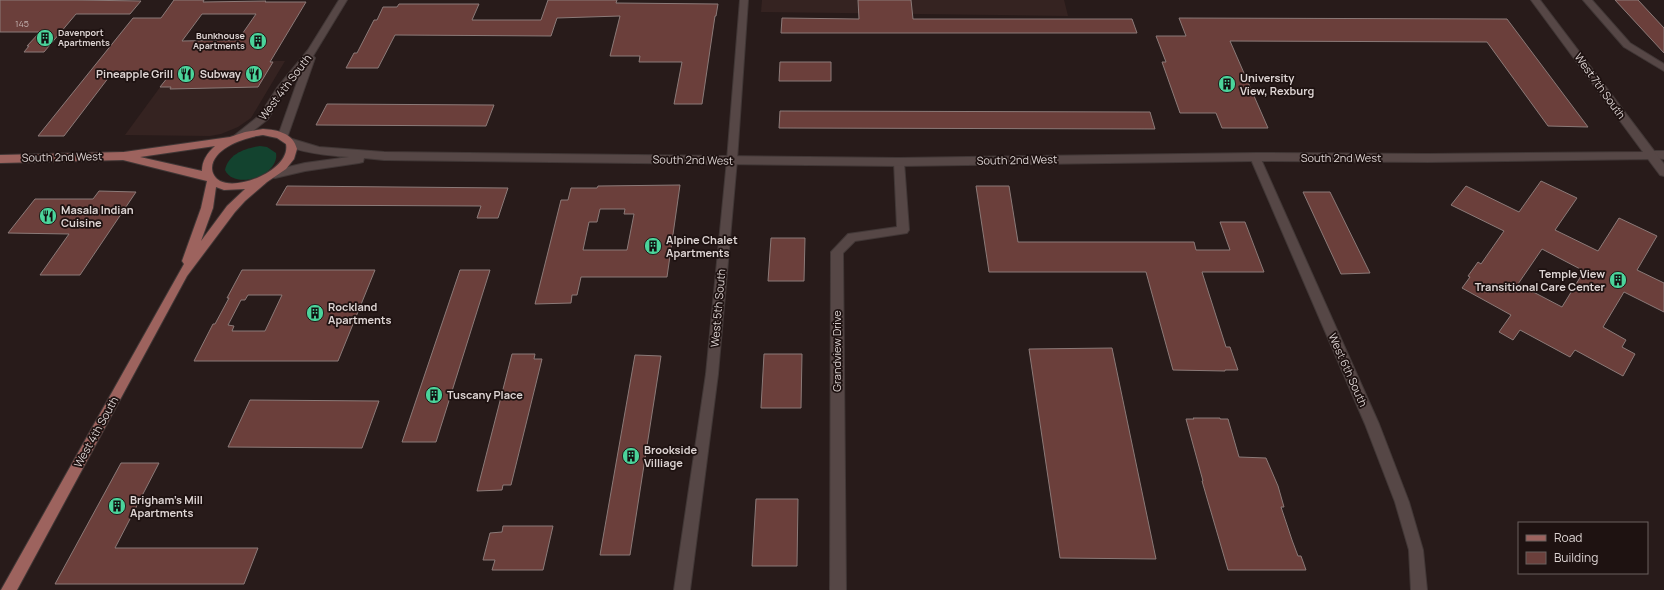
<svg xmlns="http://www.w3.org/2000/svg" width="1664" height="590" font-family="Manrope,sans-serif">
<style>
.built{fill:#352321}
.green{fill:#13432f}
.building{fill:#6b3f3b;stroke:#8b7a78;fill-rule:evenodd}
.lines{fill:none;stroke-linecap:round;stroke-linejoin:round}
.minor-casing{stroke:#413736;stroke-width:2}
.tertiary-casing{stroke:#413736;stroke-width:2}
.secondary-casing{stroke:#413736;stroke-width:2}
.primary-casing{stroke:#413736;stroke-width:2}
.minor{fill:#564746;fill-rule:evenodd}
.tertiary{fill:#564746;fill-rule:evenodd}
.secondary{fill:#564746;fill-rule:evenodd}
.primary{fill:#9d635e;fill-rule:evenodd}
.labels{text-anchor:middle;stroke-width:3.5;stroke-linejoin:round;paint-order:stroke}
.number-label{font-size:9px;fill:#c0afad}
.far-poi-label{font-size:9px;font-weight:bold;fill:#ddd4d3;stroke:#1e1211;text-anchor:start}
.poi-label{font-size:11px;font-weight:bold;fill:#ddd4d3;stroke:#1e1211;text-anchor:start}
.street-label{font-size:11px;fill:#ddd4d3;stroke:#1e1211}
</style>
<rect width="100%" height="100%" fill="#281b1a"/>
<!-- built -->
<g class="built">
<polygon points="762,0 1064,0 1068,16 761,12"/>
<polygon points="180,60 285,61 251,118 238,127 221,134 210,136 125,135"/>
</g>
<!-- green -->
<path class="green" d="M260,146L267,147L276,153C280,175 235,191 225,170C228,154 245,148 260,146Z"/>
<!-- building -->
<g class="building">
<polygon points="0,0 77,0 141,1 130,14 76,14 44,52 24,52 29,46 27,46 40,32 0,32"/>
<path d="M174,0H204L203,2L266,1L265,2H306L270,62H273L258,87L170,89L171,87H160L168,77H109L64,136H38L133,18H161ZM202,14H256L238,40L182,41Z"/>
<polygon points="548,0 617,0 616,3 718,4 716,16 715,16 702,104 674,104 682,62 639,62 640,56 610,56 620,16 557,18 551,36 395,35 378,68 346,68 354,53 357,53 374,20 377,20 383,7 397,7 399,4 479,4 472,20 541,20"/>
<polygon points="858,0 911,0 913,19 1132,19 1137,33 781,33 782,18 859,19"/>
<polygon points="1615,0 1638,0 1664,28 1664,53"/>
<polygon points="1179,18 1507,19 1588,127 1548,126 1487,42 1230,41 1268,128 1222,128 1216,113 1180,113 1162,62 1166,62 1156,36 1186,36"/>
<polygon points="780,62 831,62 831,81 779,81"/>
<polygon points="327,104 494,105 486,126 316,125"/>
<polygon points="780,111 1150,112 1155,129 779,128"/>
<path d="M1541,181L1577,198L1555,230L1598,251L1619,218L1657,236L1637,270L1664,283V312L1624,292L1603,327L1626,340L1622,347L1635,354L1623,376L1575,350L1570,357L1520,330L1513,340L1499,332L1511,315L1462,288L1470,277L1468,276L1478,262L1481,264L1504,231L1451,205L1466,186L1519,212ZM1542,249L1584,271L1562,307L1518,284Z"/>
<path d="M680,185L667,277H581L577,295H572L571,303L535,304L561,200H568L571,188H597L598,186ZM600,209H625L624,214H634L627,250H583L589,222H597Z"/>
<polygon points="287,186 508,188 498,218 477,218 481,206 276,205"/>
<polygon points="976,186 1009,186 1018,242 1194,242 1196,250 1230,250 1220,222 1245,222 1264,272 1202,272 1226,347 1230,347 1238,370 1225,370 1225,371 1173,370 1146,272 989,272"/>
<polygon points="99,191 136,192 80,275 40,275 69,234 8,233 35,199 93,199"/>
<polygon points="1303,192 1330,192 1370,273 1341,274"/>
<polygon points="771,238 805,238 804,281 768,281"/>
<path d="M242,270H375L338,361H194L213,324H215L229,298H227ZM248,295H282L265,331H232L234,326L228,325L241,300H245Z"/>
<polygon points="460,270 490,270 436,442 402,442"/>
<polygon points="1112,348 1156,559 1060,558 1029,349"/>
<polygon points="512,354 535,354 534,359 542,359 511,485 503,485 502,490 477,491"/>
<polygon points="764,354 802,354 801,408 761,408"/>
<polygon points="635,355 661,356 630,555 600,555"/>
<polygon points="250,400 379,401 362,448 228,447"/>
<polygon points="1193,418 1220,418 1220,419 1228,419 1239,457 1266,458 1278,486 1284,507 1281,507 1292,540 1298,556 1301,556 1306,570 1228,570 1202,481 1203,481 1186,419 1194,419"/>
<polygon points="121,463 159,463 115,548 258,548 244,584 55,584"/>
<polygon points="756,499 798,499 797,566 752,566"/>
<polygon points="503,526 553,526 543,570 492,570 495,560 483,560 490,533 502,532"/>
</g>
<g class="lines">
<defs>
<g id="minor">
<polygon points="740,0 748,0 737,160 718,374 690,590 674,590 706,374 727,160"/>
<polygon points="1583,0 1592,0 1630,43 1664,64 1664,71 1624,47"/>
<polygon points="1255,153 1259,154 1260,157 1379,424 1409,502 1423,550 1427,590 1411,590 1409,550 1395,502 1365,424 1250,157 1251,154"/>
<polygon points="899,158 903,159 904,162 909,230 907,233 855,241 843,253 846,590 830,590 831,252 848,234 897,227 894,162 895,159"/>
</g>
<g id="tertiary">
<polygon points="339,0 347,0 313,56 315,58 287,138 279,138 278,136 301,71 284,92 268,119 243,139 235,139 234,137 235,135 260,115 277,88 308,50"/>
<polygon points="1651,151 1664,151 1664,159 1647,158 1646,155 1647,152"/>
</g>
<path id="secondary" d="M1531,0H1540L1664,164V176L1660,175L1648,159L1428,162L1255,161L899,166L384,160L364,158L363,162L359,163L305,171L275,178L271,177L270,174L271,171L305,163L349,157C335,156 292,153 284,142L285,140L289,138L319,147L384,152L899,158L1255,153L1428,154L1643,152Z"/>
<path id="primary" d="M263,129C278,130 293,133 297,149L294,159L286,169L267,182L245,201L235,212L187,276L17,590H1L184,264L182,261L201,208L207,181L123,160L0,163V155L124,152L230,137L245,132ZM263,135L277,138L286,144C291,169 239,191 220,181C215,178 212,173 212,168C213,147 247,137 263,135ZM215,146C207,153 202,161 202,171L140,157ZM216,187L224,190L245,189L227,206L201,241L213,208Z"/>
</defs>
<!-- minor casing -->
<use href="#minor" class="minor-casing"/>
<!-- tertiary casing -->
<use href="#tertiary" class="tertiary-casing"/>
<!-- secondary casing -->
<use href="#secondary" class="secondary-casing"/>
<!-- primary casing -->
<use href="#primary" class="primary-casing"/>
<!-- minor -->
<use href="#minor" class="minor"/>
<!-- tertiary -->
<use href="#tertiary" class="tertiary"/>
<!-- secondary -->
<use href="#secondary" class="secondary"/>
<!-- primary -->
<use href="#primary" class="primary"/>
</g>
<!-- icons -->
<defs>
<symbol id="building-disc" viewBox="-11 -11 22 22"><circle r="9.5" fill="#4bd49b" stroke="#1e1211"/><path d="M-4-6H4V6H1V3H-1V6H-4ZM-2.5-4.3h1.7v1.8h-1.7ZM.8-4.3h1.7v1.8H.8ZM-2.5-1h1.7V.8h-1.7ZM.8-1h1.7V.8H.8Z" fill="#111"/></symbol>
<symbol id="restaurant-disc" viewBox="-11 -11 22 22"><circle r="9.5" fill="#4bd49b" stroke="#1e1211"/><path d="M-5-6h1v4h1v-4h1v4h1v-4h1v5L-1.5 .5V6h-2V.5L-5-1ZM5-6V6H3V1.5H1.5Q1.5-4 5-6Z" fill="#111"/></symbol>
</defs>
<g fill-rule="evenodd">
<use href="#building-disc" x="35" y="28" width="20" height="20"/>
<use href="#building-disc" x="248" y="31" width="20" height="20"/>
<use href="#restaurant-disc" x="176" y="64" width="20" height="20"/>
<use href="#restaurant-disc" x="244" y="64" width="20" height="20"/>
<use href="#building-disc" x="1217" y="74" width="20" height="20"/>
<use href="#restaurant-disc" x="38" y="206" width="20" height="20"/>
<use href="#building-disc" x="643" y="236" width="20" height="20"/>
<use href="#building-disc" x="1608" y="270" width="20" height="20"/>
<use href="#building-disc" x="305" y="303" width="20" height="20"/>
<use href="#building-disc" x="424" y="385" width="20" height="20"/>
<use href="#building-disc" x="621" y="446" width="20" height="20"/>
<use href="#building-disc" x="107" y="496" width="20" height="20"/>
</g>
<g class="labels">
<!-- number labels -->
<g class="number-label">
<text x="22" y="27">145</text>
</g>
<!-- far-poi labels -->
<g class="far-poi-label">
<text x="58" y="36">Davenport<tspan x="58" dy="10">Apartments</tspan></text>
<text x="245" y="39" text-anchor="end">Bunkhouse<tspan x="245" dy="10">Apartments</tspan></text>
</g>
<!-- poi labels -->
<g class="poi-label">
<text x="173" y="78" text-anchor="end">Pineapple Grill</text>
<text x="241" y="78" text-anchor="end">Subway</text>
<text x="1240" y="82">University<tspan x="1240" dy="13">View, Rexburg</tspan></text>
<text x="61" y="214">Masala Indian<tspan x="61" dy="13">Cuisine</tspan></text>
<text x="666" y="244">Alpine Chalet<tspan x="666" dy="13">Apartments</tspan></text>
<text x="1605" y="278" text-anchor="end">Temple View<tspan x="1605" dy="13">Transitional Care Center</tspan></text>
<text x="328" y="311">Rockland<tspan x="328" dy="13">Apartments</tspan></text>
<text x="447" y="399">Tuscany Place</text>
<text x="644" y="454">Brookside<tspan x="644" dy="13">Villiage</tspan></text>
<text x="130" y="504">Brigham's Mill<tspan x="130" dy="13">Apartments</tspan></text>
</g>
<!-- street labels -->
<g class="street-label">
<text transform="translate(1600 86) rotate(54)" y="4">West 7th South</text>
<text transform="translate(285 87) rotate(-53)" y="4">West 4th South</text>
<text transform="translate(62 157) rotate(-1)" y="4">South 2nd West</text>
<text x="1341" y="162">South 2nd West</text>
<text transform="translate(693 160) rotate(1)" y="4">South 2nd West</text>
<text transform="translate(1017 160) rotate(-1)" y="4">South 2nd West</text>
<text transform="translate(718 308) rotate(-85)" y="4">West 5th South</text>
<text transform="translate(837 351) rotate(-90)" y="4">Grandview Drive</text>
<text transform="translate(1348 370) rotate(66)" y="4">West 6th South</text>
<text transform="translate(96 432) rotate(-61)" y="4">West 4th South</text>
</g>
</g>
<!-- legend -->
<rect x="1518" y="522" width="130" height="52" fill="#1e1211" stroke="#6a605f"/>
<rect x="1526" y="535" width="20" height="6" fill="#9d635e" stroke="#6a605f"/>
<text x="1554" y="542" font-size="12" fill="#ddd4d3">Road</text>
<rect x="1526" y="552" width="20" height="12" fill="#6b3f3b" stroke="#6a605f"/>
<text x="1554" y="562" font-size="12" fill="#ddd4d3">Building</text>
</svg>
